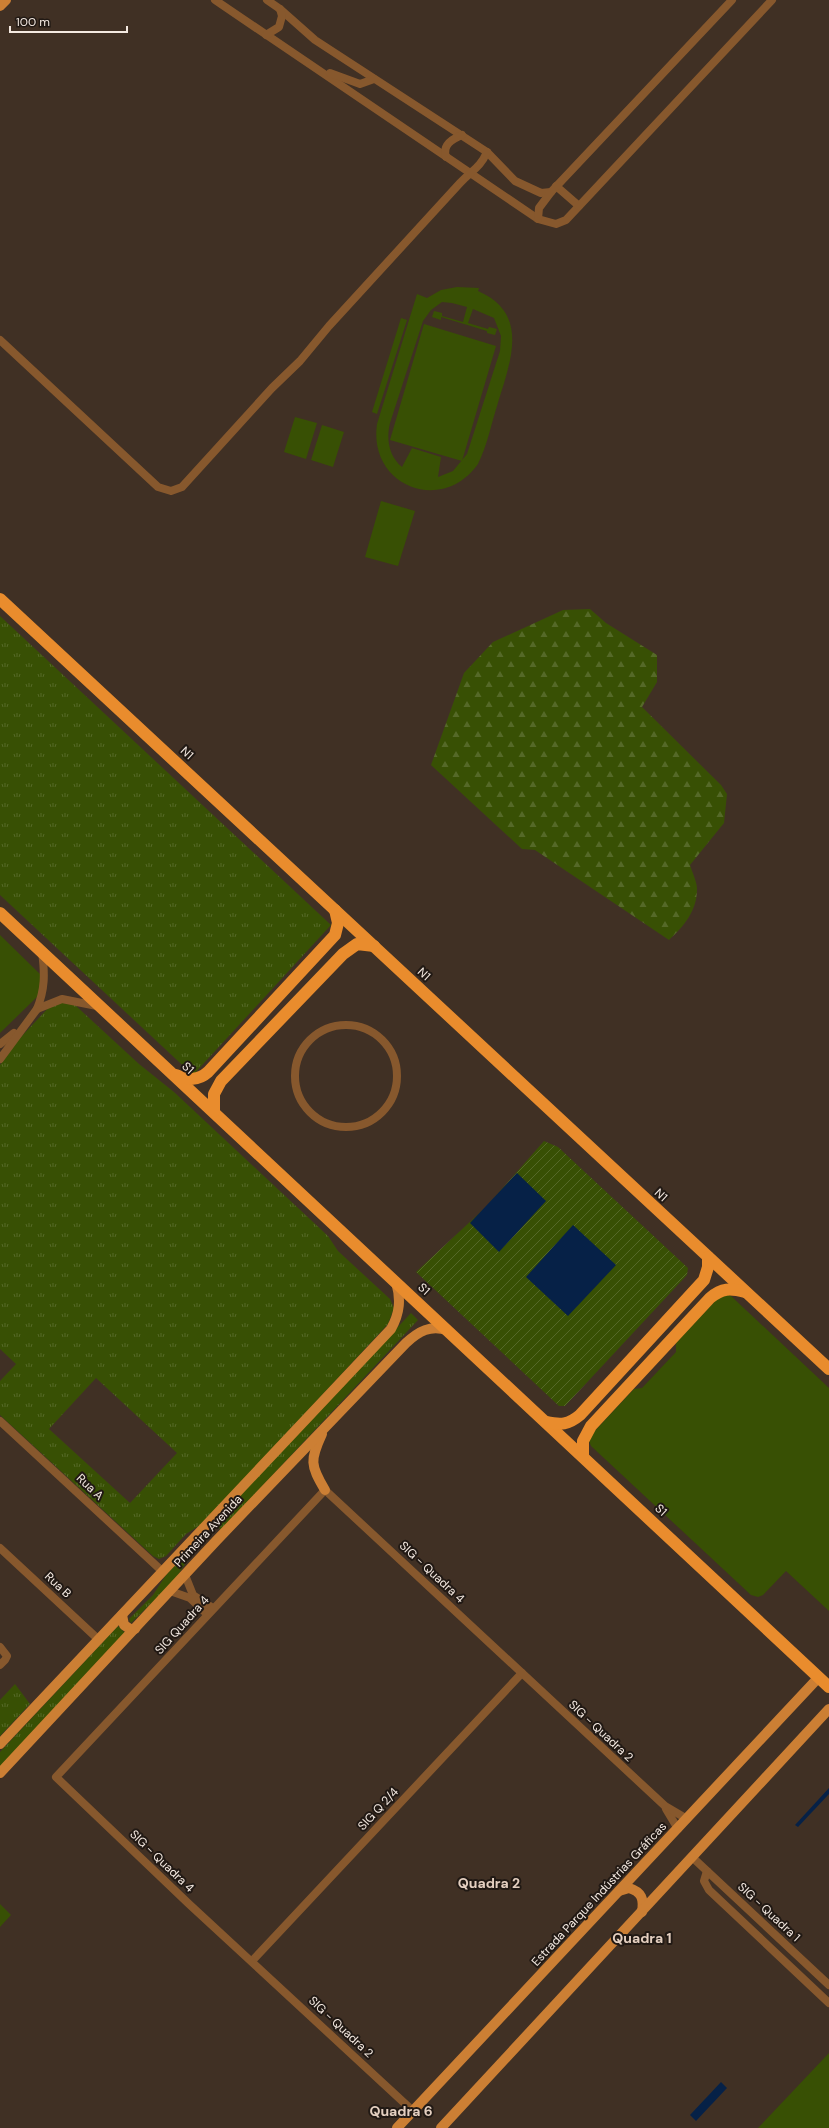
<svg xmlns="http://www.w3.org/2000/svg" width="829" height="2128" font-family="'DM Sans',sans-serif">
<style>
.grass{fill:url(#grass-tufts);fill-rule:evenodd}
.forest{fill:url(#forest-firs)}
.park{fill:#385004;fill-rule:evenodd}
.garden{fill:url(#garden-furrows)}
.water{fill:#062147}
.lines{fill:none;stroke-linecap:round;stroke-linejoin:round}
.minor{stroke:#87582d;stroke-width:8}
.major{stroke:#cc7f34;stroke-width:10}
.highway{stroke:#e98c2d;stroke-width:12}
.labels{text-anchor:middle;stroke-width:4;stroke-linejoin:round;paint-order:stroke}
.street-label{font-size:12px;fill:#f4e9e1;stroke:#211914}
.quarter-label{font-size:14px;font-weight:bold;fill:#e4cfc0;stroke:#211914}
</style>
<defs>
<pattern id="grass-tufts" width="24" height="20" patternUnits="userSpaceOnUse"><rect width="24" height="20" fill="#385004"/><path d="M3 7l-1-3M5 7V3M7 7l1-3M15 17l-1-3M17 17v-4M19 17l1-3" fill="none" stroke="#556928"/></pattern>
<pattern id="forest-firs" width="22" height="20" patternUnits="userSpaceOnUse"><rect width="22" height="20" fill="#385004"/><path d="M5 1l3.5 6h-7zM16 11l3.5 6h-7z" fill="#556928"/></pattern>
<pattern id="garden-furrows" width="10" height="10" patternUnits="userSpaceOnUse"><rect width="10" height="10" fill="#385004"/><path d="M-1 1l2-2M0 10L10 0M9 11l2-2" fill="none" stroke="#556928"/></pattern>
</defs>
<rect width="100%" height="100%" fill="#403024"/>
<!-- grass -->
<g class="grass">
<polygon points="0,616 331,925 193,1075 0,895"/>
<path d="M58,1002L75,1005L139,1064L174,1092L328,1236L338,1251L390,1299L394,1308L388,1324L202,1524L186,1534L166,1556L159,1559L153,1556L0,1415V1381L16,1364L0,1349V1065L20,1038L52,1004ZM96,1378L177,1453L130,1503L49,1429Z"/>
<polygon points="411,1313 418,1320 221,1530 214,1523"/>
<polygon points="205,1532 209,1533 209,1537 187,1561 174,1581 131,1623 129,1619 153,1595 166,1575"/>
<polygon points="118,1626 125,1633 0,1767 0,1752"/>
<polygon points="15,1684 30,1704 0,1736 0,1700"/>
</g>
<!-- forest -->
<path class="forest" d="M590,609L606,623L657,655V682L642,707L721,785L727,794L724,823L690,865C692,872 697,882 697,889C697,911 684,926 669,940L535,850L522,849L431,765L464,673L493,642L563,610Z"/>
<!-- park -->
<g class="park">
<path d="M457,287L479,288L478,291C532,314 509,365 497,406C491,425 487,446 478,464C442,515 368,486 377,424L417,294L427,298L441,290ZM442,302L452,303L467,307L463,322L442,316V313L434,311L432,317L441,320V317L487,331V333L495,335L497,329L489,327L488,329L468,323L473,309L494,318L501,336L500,351L467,454L453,471L438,477L441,457L412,448L402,467C389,456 386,440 390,423L423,321L431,310Z"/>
<polygon points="401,318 407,320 377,414 372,412"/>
<polygon points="424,324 496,346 462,461 390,440"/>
<polygon points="295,417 317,423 306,459 284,452"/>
<polygon points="322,425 344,432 333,467 311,460"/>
<polygon points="381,501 415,511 398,566 365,557"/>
<polygon points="0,935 42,976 40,994 0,1033"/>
<polygon points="725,1294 731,1296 829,1388 829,1611 786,1571 763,1595 758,1597 751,1595 591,1446 589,1441 591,1435 634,1389 642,1388 676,1352 676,1343 720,1296"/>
<polygon points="0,1904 11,1915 0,1927"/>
<polygon points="829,2053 829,2128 758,2128"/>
</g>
<!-- garden -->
<polygon class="garden" points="544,1141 558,1147 688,1268 687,1275 565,1406 559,1406 416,1272 487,1206"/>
<!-- water -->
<g class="water">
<polygon points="517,1173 546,1201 499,1252 470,1223"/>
<polygon points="573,1225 616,1265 568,1316 526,1277"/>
<polygon points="829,1788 829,1794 798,1827 795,1825"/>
<polygon points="721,2082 727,2088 696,2121 690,2115"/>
</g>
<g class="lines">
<!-- minor -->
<g class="minor">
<polyline points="215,0 538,219 556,224 566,220 772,0"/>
<polyline points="267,0 280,9 315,40 487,152 515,181 541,193 551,192"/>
<polyline points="266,35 279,27 282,16 280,9"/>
<polyline points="330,73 360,84 374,79"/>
<path d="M446,157C442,145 452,139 462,135"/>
<polyline points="556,186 579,206"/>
<polyline points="538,219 539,208 551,192 732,0"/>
<path d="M0,340L158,487L171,491L182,487L272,388L300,361L329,326L460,183C472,170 480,168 487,152"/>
<polyline points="37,1009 62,999 97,1006"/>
<circle cx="346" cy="1076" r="51"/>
<polyline points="0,1044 14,1033"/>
<path d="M0,1059L37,1009C45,989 45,974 42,952"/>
<polyline points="0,1421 162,1571"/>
<polyline points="0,1548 99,1640"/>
<polyline points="185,1575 193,1595 213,1608"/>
<polyline points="170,1591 190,1598 207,1614"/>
<polyline points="0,1647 7,1656 5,1660 0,1665"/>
<polyline points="666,1809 678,1829"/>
<polyline points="692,1857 829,1985"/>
<polyline points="707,1871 704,1881 709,1890 829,2003"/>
<polyline points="252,1961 522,1673"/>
<polyline points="413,2111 189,1904 56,1777 325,1490 665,1806 687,1819"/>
</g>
<!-- major -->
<g class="major">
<polyline points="0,6 6,0"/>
<path d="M322,1434C310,1460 310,1465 325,1490"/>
<polyline points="122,1615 124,1625 130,1629 135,1629"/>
<path d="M0,1744L391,1329C400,1313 401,1299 396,1282"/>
<path d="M0,1773L217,1540L406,1343C419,1331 430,1325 447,1330"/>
<path d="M619,1891L629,1888C642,1892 644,1899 642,1912"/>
<polyline points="397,2128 819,1677"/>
<polyline points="441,2128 829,1709"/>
</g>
<!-- highway -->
<g class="highway">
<polyline points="0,599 829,1369"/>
<polyline points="0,913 829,1687"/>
<path d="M176,1075C188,1080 198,1081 208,1072L335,935L338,923L335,910"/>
<polyline points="214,1111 214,1094 221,1081 343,954 357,944 374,946"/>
<path d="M546,1422C561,1425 568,1425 580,1415L704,1280L708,1267V1257"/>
<path d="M583,1456V1441L591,1426L710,1298C722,1288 730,1288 745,1292"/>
</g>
</g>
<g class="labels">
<!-- street labels -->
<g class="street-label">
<text transform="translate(187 753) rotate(43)" y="4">N1</text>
<text transform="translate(424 974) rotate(43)" y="4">N1</text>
<text transform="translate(188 1068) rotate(43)" y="4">S1</text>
<text transform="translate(661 1195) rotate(43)" y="4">N1</text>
<text transform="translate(424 1289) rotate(43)" y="4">S1</text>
<text transform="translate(90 1487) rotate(43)" y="4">Rua A</text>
<text transform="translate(661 1510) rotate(43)" y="4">S1</text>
<text transform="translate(208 1531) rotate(-47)" y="4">Primeira Avenida</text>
<text transform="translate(432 1572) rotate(43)" y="4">SIG - Quadra 4</text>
<text transform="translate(58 1585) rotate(43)" y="4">Rua B</text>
<text transform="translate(182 1625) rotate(-48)" y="4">SIG Quadra 4</text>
<text transform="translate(601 1731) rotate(43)" y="4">SIG - Quadra 2</text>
<text transform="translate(378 1809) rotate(-47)" y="4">SIG Q 2/4</text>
<text transform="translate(162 1861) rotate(44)" y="4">SIG - Quadra 4</text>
<text transform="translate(599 1894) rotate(-47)" y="4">Estrada Parque Indústrias Gráficas</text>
<text transform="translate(769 1912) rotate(43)" y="4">SIG - Quadra 1</text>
<text transform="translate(341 2027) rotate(43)" y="4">SIG - Quadra 2</text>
</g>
<!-- quarter labels -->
<g class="quarter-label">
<text x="489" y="1888">Quadra 2</text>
<text x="642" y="1943">Quadra 1</text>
<text x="401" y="2116">Quadra 6</text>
</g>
</g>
<!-- scale -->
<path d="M10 26v6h117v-6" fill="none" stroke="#f4e9e1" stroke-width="2"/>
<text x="16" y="26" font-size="12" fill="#f4e9e1" stroke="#211914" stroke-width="3" paint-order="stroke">100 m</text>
</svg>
